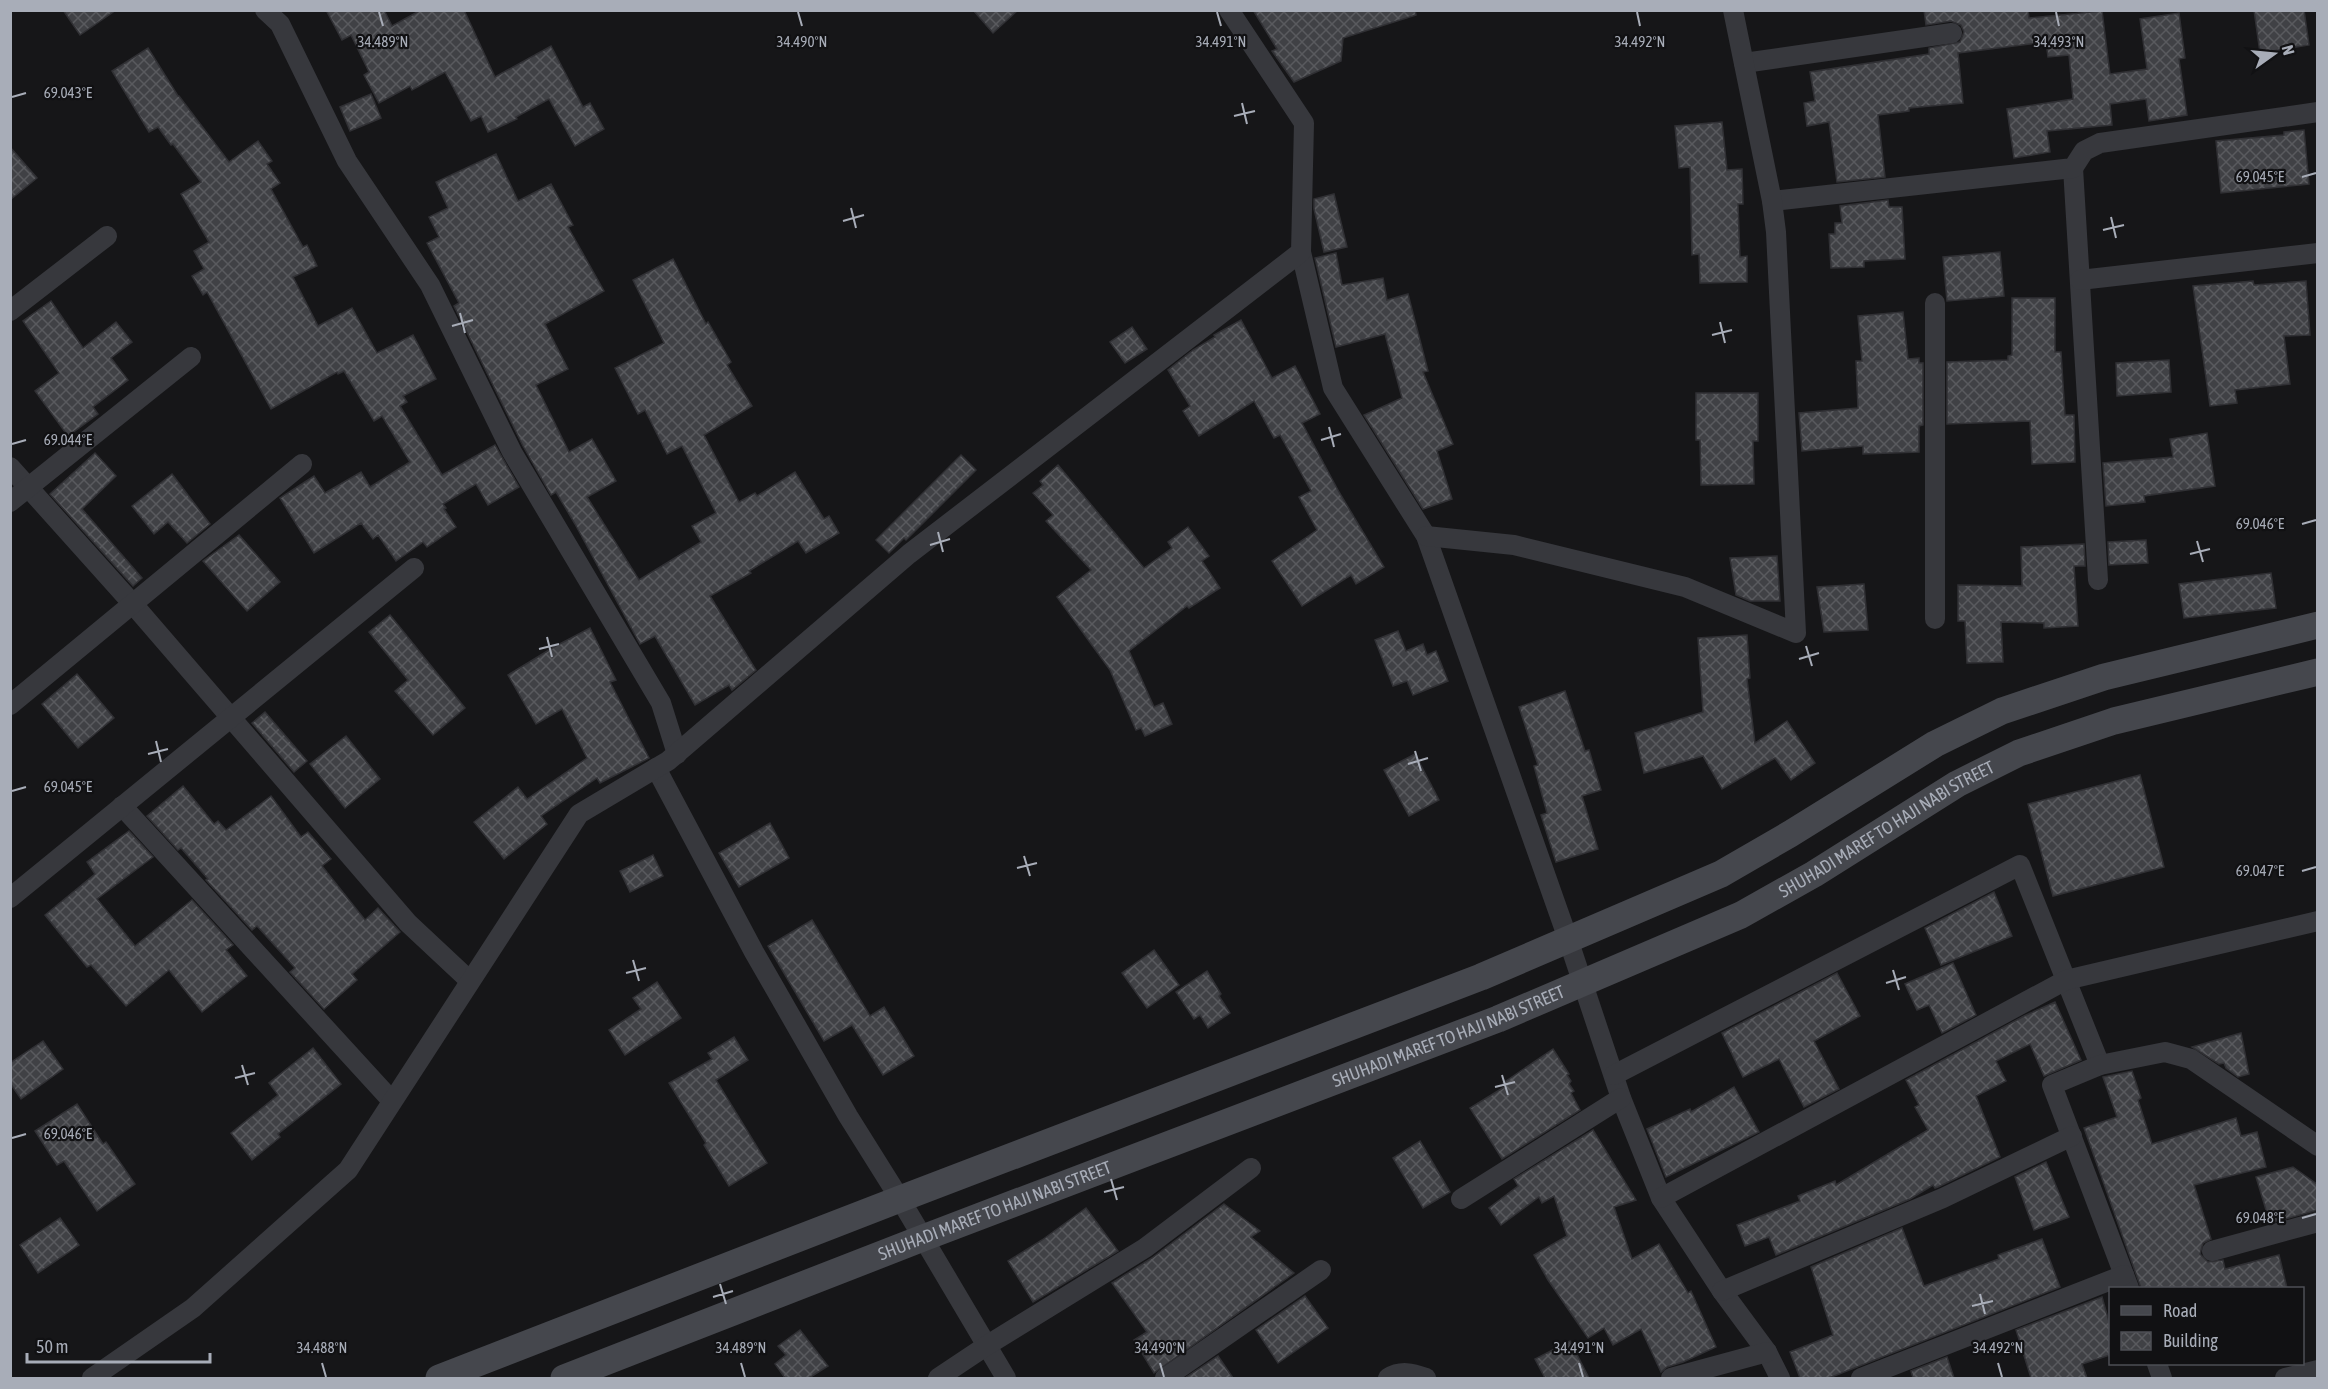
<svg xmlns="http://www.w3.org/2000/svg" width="2328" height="1389" font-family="'Asap Condensed',sans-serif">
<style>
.building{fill:url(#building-cross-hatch);stroke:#303034;stroke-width:1.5}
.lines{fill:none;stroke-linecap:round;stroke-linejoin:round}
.minor{stroke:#37383d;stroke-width:20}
.secondary{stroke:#45474d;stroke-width:27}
.ticks{fill:none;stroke:#a8adb8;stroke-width:2}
.labels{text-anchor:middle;stroke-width:4.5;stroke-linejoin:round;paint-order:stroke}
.street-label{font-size:18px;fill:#a8adb8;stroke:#111113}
.ticks-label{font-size:15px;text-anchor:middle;fill:#a8adb8;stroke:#111113;stroke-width:4.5;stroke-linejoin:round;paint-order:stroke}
</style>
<defs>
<pattern id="building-cross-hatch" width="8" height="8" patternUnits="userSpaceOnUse" patternTransform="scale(1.5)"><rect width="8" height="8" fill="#404145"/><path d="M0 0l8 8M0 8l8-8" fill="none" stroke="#595a5e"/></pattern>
</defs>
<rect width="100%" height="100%" fill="#161618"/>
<!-- building -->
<g class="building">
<polygon points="63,10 116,10 80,35"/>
<polygon points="326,10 384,10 392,26 421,10 464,10 495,77 551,46 583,107 590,103 604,129 575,146 549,99 516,117 517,119 488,132 481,116 471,121 445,72 412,90 410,86 379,103 364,75 369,72 351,35 342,40"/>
<polygon points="973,10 1018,10 993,33"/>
<polygon points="1253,10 1415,10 1416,15 1343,38 1341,61 1294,82 1272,51 1277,49"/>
<polygon points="1924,10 2028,10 2029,18 2102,11 2110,74 2147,69 2140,19 2179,13 2185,58 2179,59 2187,115 2149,121 2146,99 2110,104 2112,125 2047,131 2050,152 2014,158 2007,109 2073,99 2069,55 2048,57 2046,42 1958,53 1963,103 1909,108 1909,111 1878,115 1885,177 1837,182 1829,122 1807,126 1804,103 1815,101 1810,72 1929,54 1929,48 1960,42 1964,32 1961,25 1951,21 1926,25"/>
<polygon points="2254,10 2304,10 2309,45 2260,53"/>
<polygon points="148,48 178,96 179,96 229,162 258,141 272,161 267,164 280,183 271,189 303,247 307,245 317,266 293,277 318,326 352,308 377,353 413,335 436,379 403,396 407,402 400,406 442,475 495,445 519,487 488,505 476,484 443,504 446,508 444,509 456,527 427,547 423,542 396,561 378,535 373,539 361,523 314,553 280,498 314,476 325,493 361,472 370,487 410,462 382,416 374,421 344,371 338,374 337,372 271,409 207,292 203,295 192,276 204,269 194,251 209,242 181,194 201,182 173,144 171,145 158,127 149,132 112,71"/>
<polygon points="371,94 381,118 350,131 340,107"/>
<polygon points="1722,122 1727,170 1742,169 1743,204 1738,204 1740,257 1747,256 1747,282 1700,283 1699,254 1692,255 1690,167 1679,168 1675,126"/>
<polygon points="2304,130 2309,184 2221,193 2216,141 2284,135 2284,132"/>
<polygon points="10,147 37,178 10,200"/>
<polygon points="496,154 518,201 551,184 573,225 568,227 604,291 545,324 568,369 536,385 569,452 592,439 616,481 587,497 639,580 701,542 692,526 716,513 682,446 667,454 645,410 638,414 615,368 664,343 633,280 673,259 706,324 708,322 731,362 727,365 752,406 704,435 739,502 755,493 757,496 795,472 824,519 829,516 839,533 806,553 798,541 749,571 751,573 710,596 756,670 732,690 729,685 695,705 655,636 640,644 575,524 556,492 551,495 523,446 454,306 459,303 427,243 439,237 429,217 448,208 436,182"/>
<polygon points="1334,194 1347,247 1324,252 1314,209 1314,199"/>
<polygon points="1888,200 1889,207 1902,207 1905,259 1864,261 1864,267 1831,268 1829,234 1835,234 1835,223 1842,223 1840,206"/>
<polygon points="2000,252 2004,296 1947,301 1943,257"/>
<polygon points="1336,253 1342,285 1383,278 1387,300 1408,294 1428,371 1423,372 1453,444 1437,451 1452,499 1423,509 1364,415 1402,398 1385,334 1336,347 1315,258"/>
<polygon points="2253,281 2254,285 2306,281 2310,335 2284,336 2290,384 2235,390 2237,403 2210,406 2193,286"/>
<polygon points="2012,298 2055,298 2055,352 2061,352 2065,415 2074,415 2075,462 2032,464 2030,421 1947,424 1947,362 2008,360 2008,356 2012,355"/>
<polygon points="51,301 83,348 116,322 132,342 111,358 128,380 93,407 98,414 68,436 35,391 59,373 23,321"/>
<polygon points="1903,312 1908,359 1919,358 1919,363 1923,363 1923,425 1919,426 1919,452 1863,454 1863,446 1802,451 1799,413 1858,408 1856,361 1862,361 1858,316"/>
<polygon points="1241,320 1272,378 1295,366 1320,414 1302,423 1339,492 1384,567 1356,584 1351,575 1302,606 1272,561 1317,530 1299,497 1311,491 1280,435 1274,438 1254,401 1199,436 1183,411 1190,406 1168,370 1193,350 1215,337 1214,335"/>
<polygon points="1132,327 1147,349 1125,363 1110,342"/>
<polygon points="2169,360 2171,392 2117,396 2116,363"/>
<polygon points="1696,393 1758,393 1758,441 1753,441 1754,484 1701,485 1700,440 1696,440"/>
<polygon points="2207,433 2215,486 2144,496 2145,502 2106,506 2103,463 2173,457 2170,439"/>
<polygon points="95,453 116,476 82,509 142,578 133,586 50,494"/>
<polygon points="961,455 976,470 906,540 904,538 889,553 876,540"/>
<polygon points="1058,465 1144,568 1172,548 1168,542 1188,527 1209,556 1202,561 1220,588 1189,608 1187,606 1129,651 1154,707 1163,703 1172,724 1145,736 1141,728 1136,730 1110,670 1057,597 1091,570 1046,521 1053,515 1033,493 1043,485 1040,481"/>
<polygon points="172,474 210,524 187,543 168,522 154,534 132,506"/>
<polygon points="239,535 280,582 247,611 203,561"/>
<polygon points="2146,540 2148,563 2109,565 2108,542"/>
<polygon points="2084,544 2085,566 2074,566 2078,626 2044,628 2044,623 2001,622 2003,662 1967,663 1965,621 1958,621 1958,585 2022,586 2021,547"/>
<polygon points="1777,556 1780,601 1750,601 1736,595 1730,558"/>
<polygon points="2271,573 2276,608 2184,618 2179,584"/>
<polygon points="1864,584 1868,630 1824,632 1817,587"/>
<polygon points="390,615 465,708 433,735 395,691 408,680 369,632"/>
<polygon points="590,628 616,680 610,682 649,758 600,783 597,778 541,816 547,824 504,859 474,822 518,787 527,799 587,758 562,709 536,724 508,675 554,647"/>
<polygon points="1398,631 1406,651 1423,644 1427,655 1436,651 1448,681 1413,695 1407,681 1393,686 1375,640"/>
<polygon points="1747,635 1750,678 1747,679 1755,743 1787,721 1815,763 1791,780 1775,758 1722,789 1703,756 1644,773 1635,733 1703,712 1698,638"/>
<polygon points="77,674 114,718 78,748 42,704"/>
<polygon points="1565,691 1585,751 1589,750 1601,790 1582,796 1598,849 1556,862 1541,815 1547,813 1534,766 1538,765 1519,707"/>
<polygon points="265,712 307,761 294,772 252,723"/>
<polygon points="346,736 380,779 345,808 310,764"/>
<polygon points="1415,754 1439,800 1409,816 1384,770"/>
<polygon points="2140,775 2164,867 2053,896 2028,804"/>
<polygon points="183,786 214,824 218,821 226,830 271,796 301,837 308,832 331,859 322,866 365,920 378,908 400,932 352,974 357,980 324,1009 290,972 295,968 257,926 252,930 206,880 208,879 181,848 178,850 147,816"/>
<polygon points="770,823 789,858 739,887 719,853"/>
<polygon points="129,831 153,857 97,899 135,946 192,900 233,945 226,950 247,976 202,1012 169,970 126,1006 91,965 87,967 45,915 95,874 87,862"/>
<polygon points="653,855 663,876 630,892 620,871"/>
<polygon points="1994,892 2012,936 1941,965 1925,928"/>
<polygon points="812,920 870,1016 884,1007 914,1056 883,1075 852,1025 824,1041 768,946"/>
<polygon points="1154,950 1179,985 1147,1008 1122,973"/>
<polygon points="1953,963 1976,1015 1942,1033 1929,1005 1917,1010 1905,984"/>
<polygon points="1207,971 1221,994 1219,996 1230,1013 1208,1028 1200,1015 1194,1019 1176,992"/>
<polygon points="1837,973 1860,1016 1814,1041 1839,1089 1804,1107 1779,1059 1743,1077 1722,1033"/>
<polygon points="657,982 681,1018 625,1055 609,1030 641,1009 633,998"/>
<polygon points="2055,1002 2081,1060 2044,1076 2030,1044 1996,1061 2006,1081 1976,1096 2000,1157 1938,1187 1935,1188 1933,1185 1910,1199 1776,1255 1769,1237 1745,1246 1737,1225 1800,1201 1798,1196 1835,1181 1836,1185 1928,1130 1915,1107 1919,1105 1906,1080 2024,1016"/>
<polygon points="2241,1033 2249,1074 2238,1077 2226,1068 2224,1063 2219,1064 2192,1047"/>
<polygon points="734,1037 748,1060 716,1080 767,1163 729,1186 704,1145 706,1143 669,1083 712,1059 708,1053"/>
<polygon points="43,1041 63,1069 21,1099 10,1083 10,1063"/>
<polygon points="313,1048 341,1084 278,1134 280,1137 252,1160 231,1133 278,1095 269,1083"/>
<polygon points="1553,1049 1569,1074 1567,1075 1571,1081 1569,1084 1574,1091 1571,1093 1580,1110 1502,1159 1470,1108 1506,1086 1503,1083"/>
<polygon points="2132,1071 2141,1098 2138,1100 2152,1144 2236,1118 2241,1136 2257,1132 2266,1167 2194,1185 2211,1239 2203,1243 2200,1254 2208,1262 2223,1260 2225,1269 2279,1255 2287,1288 2141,1288 2084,1128 2117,1117 2103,1077"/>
<polygon points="1734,1087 1759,1132 1666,1177 1647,1129 1690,1109 1691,1112"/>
<polygon points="77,1104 103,1144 106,1142 135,1184 97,1211 64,1161 57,1165 35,1131"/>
<polygon points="1593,1130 1636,1200 1614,1207 1632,1259 1659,1244 1688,1293 1691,1291 1716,1347 1683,1362 1667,1367 1661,1372 1641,1329 1613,1345 1604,1328 1588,1338 1548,1280 1534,1255 1567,1236 1554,1196 1542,1203 1539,1197 1501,1225 1489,1208 1518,1186 1514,1179"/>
<polygon points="1420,1141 1450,1192 1423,1208 1393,1158"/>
<polygon points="2046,1162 2069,1217 2034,1230 2015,1177"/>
<polygon points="2293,1167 2318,1185 2318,1210 2270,1223 2256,1177"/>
<polygon points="1224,1204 1260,1231 1251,1237 1294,1273 1154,1373 1134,1340 1147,1332 1112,1283 1152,1258"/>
<polygon points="1086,1208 1118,1251 1033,1302 1008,1261 1042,1240"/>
<polygon points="60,1218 79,1245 38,1273 20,1245"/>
<polygon points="1902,1228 1924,1286 1999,1259 1998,1255 2042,1239 2060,1287 1829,1378 1800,1378 1790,1352 1833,1335 1811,1267"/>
<polygon points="1305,1296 1328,1328 1278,1363 1256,1330"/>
<polygon points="2102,1297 2110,1325 2110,1355 2082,1364 2087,1378 2031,1378 2016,1330"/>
<polygon points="800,1330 828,1366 809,1378 785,1378 775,1364 786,1355 778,1346"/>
<polygon points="1570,1341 1589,1378 1545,1378 1535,1359"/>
<polygon points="1218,1356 1233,1378 1185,1378"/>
<polygon points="1947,1357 1954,1378 1913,1378 1911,1371"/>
</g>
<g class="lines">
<!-- minor -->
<g class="minor">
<polyline points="265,10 280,24 347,161 430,285 512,452 661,703 677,754"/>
<polyline points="1744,63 1952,33"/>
<polyline points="2073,168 2098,580"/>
<polyline points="1772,201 2073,168 2084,151 2100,143 2318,112"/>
<polyline points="1301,252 1333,388 1426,536 1568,939 1621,1098 1661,1198 1722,1291 1767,1352 1780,1378"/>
<polyline points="2080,280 2318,253"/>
<polyline points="10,311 107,236"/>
<polyline points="10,467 132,603 408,923 470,981"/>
<polyline points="10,502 191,357"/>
<polyline points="1426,536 1514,545 1685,587 1796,633 1776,232 1772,201 1733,10"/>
<polyline points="1935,619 1935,303"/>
<polyline points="10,705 302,464"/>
<polyline points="656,768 754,952 848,1116 900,1199 1006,1378"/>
<polyline points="122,806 392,1101"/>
<polyline points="10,898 414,568"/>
<polyline points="1614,1075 2020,865 2100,1065"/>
<polyline points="1661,1198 2066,980 2318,921"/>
<polyline points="1461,1199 1621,1098"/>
<polyline points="2212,1251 2318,1222"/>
<polyline points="2129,1288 2052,1085 2100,1065 2165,1052 2191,1059 2318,1146"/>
<polyline points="1722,1291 1943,1198 2072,1136"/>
<polyline points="2157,1364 2162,1378"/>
<polyline points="92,1378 193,1308 348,1170 579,814 668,761 909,554 1301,252 1304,123 1229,10"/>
<polyline points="938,1378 986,1346 1145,1248 1251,1168"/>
<polyline points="1165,1378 1321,1270"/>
<path d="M1388,1378C1401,1370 1412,1373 1426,1378"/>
<polyline points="1671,1378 1767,1352"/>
<polyline points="1861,1378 2124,1275"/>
<polyline points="2285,1378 2318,1370"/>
</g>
<!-- secondary -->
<g class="secondary">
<polyline points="439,1378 900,1199 1481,977 1721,874 1790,834 1935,744 2002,711 2104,677 2318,625"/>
<path id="s1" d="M564,1378L923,1238L1498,1019L1741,915L1814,874L1957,784L2019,753L2114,721L2318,672"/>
</g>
</g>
<!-- ticks -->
<path class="ticks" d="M379,12L383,26M798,12L802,26M1217,12L1221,26M1637,12L1640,26M2056,12L2059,26M12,97L26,93M1242,103L1247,124M1234,116L1255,111M2302,177L2316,173M851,208L856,228M2111,217L2116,238M843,221L864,215M2103,230L2124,225M460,313L465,333M1720,322L1725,343M452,326L473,320M1712,335L1732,330M1329,427L1334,447M1321,440L1341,434M12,444L26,440M2302,524L2316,520M938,532L943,552M2197,541L2203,562M930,545L950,539M2190,554L2210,549M547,637L552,657M1806,646L1812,666M539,649L559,644M1799,659L1819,653M156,741L161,762M1415,751L1421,771M148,754L168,749M1408,764L1428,758M12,791L26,787M1024,856L1030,876M1017,868L1037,863M2302,871L2316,867M633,960L639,981M1893,970L1899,990M626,973L646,968M1886,983L1906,977M242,1065L248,1085M1502,1075L1508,1095M235,1078L255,1073M1495,1087L1515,1082M12,1138L26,1134M1111,1179L1117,1200M1104,1192L1124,1187M2302,1218L2316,1214M720,1284L726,1304M1980,1294L1985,1314M713,1297L733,1291M1972,1306L1993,1301M322,1363L326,1377M741,1363L745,1377M1160,1363L1164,1377M1579,1363L1583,1377M1998,1363L2002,1377"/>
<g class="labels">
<!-- street labels -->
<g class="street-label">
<text dy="6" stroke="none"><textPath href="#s1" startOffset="1434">SHUHADI MAREF TO HAJI NABI STREET</textPath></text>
<text dy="6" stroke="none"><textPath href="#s1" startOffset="948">SHUHADI MAREF TO HAJI NABI STREET</textPath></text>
<text dy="6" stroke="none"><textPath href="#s1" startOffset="462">SHUHADI MAREF TO HAJI NABI STREET</textPath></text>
</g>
</g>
<g class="ticks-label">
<text x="383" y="47">34.489°N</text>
<text x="802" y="47">34.490°N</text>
<text x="1221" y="47">34.491°N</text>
<text x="1640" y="47">34.492°N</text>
<text x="2059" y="47">34.493°N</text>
<text x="68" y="98">69.043°E</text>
<text x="2260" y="182">69.045°E</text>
<text x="68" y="445">69.044°E</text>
<text x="2260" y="529">69.046°E</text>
<text x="68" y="792">69.045°E</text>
<text x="2260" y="876">69.047°E</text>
<text x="68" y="1139">69.046°E</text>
<text x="2260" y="1223">69.048°E</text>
<text x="322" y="1353">34.488°N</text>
<text x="741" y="1353">34.489°N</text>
<text x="1160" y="1353">34.490°N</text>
<text x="1579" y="1353">34.491°N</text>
<text x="1998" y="1353">34.492°N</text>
</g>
<!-- border -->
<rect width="2328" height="1389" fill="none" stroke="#a8adb8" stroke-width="24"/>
<!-- legend -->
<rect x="2109" y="1287" width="195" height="78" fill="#111113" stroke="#4d4f55" stroke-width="1.5"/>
<rect x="2121" y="1306" width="30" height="9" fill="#45474d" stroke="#4d4f55" stroke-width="1.5"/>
<text x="2163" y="1317" font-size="18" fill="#a8adb8">Road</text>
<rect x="2121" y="1332" width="30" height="18" fill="url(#building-cross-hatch)" stroke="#4d4f55" stroke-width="1.5"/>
<text x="2163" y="1347" font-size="18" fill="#a8adb8">Building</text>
<!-- north arrow -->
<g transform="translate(2274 54) rotate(75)" stroke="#111113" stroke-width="4.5" paint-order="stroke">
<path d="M0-4.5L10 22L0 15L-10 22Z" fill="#a8adb8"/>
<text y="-9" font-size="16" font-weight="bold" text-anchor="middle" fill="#a8adb8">N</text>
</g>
<!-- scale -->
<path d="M27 1353v9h183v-9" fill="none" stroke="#a8adb8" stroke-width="3"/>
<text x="36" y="1353" font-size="18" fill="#a8adb8" stroke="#111113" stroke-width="4.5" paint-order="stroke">50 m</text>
</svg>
